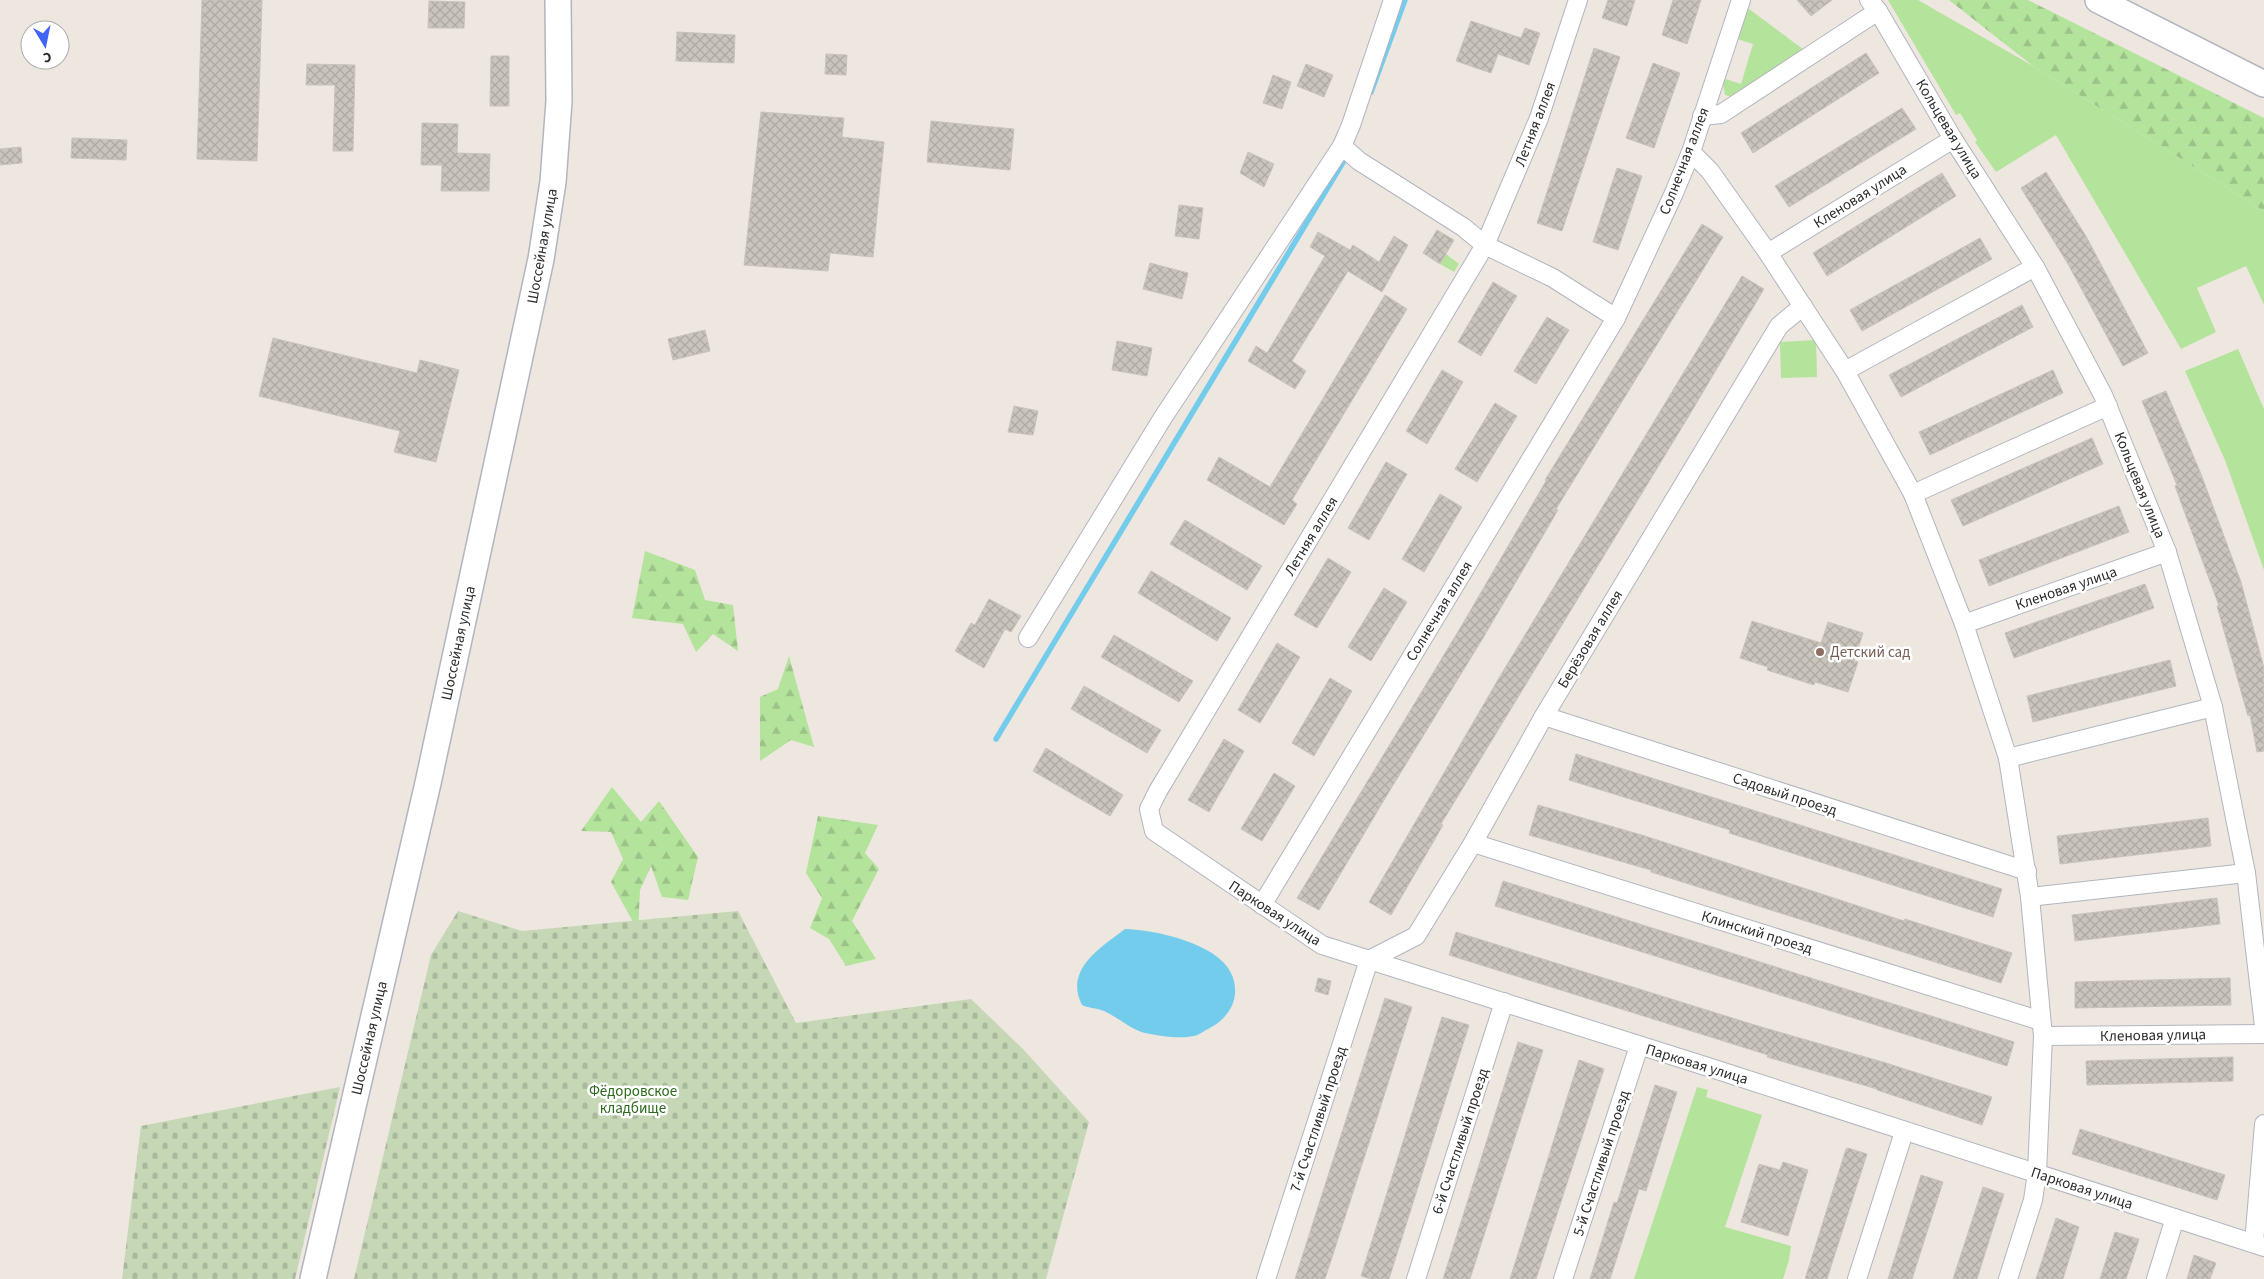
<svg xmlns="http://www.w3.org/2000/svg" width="2264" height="1279" font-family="'Source Sans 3',sans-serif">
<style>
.grass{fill:#b4e39c}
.forest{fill:url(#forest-firs)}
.cemetery{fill:url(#cemetery-stones)}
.water{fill:#74cced}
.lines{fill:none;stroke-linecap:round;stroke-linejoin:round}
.stream{stroke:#74cced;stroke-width:5.5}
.building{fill:url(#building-cross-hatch);stroke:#c9c3b8}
.minor-casing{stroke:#b2b5bf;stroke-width:20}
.secondary-casing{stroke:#b2b5bf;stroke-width:28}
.minor{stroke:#fff;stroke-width:18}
.secondary{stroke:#fff;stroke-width:25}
.education-dot{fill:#8d6e63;stroke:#fff;stroke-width:2}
.labels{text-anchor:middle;stroke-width:5;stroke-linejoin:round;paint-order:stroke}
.street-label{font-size:15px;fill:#2c2c2c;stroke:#fff}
.education-label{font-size:15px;fill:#785e54;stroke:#fff;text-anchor:start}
.park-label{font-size:15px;fill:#2c691c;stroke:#fff}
</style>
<defs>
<pattern id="forest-firs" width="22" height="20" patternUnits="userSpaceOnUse" patternTransform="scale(1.25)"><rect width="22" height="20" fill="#b4e39c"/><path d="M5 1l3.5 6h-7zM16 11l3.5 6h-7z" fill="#9bc387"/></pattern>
<pattern id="cemetery-stones" width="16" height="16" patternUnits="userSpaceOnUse" patternTransform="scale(1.25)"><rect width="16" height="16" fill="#c6d7b6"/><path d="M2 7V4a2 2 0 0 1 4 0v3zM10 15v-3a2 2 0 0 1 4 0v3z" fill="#aab99d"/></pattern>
<pattern id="building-cross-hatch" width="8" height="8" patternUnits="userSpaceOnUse" patternTransform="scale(1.25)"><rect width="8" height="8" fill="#c9c5bd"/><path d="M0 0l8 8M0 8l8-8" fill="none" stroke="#ada9a3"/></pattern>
</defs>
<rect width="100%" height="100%" fill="#ede7df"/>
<!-- grass -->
<g class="grass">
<polygon points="1888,0 1918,0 2033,66 2264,211 2264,305 2246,266 2197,288 2216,332 2181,349 2056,135 1996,172 1975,142 1977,140 1960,113 1956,115"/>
<polygon points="1745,6 1804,50 1736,98 1725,95 1722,78 1741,84 1753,44 1734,38"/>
<polygon points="1446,254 1459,264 1454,272 1440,264"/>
<polygon points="1816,340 1817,377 1781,378 1780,342"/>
<polygon points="2238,349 2264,409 2264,570 2225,460 2185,371"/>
<polygon points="1697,1087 1708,1090 1706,1097 1762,1115 1725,1227 1791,1246 1789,1260 1783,1279 1634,1279"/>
</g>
<!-- forest -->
<g class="forest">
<polygon points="1949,0 2028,0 2264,118 2264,211 2033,66"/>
<polygon points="645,551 695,570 705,600 733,605 738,651 713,634 696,652 683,624 632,618"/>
<polygon points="789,656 814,747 791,740 760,761 760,697 778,689"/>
<polygon points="612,787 641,822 659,801 698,857 688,900 662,897 651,866 640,890 638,931 611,882 623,859 611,832 581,831"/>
<polygon points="818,816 878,825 865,853 879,869 852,921 876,959 846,966 829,939 810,928 822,898 806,873"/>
</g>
<!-- cemetery -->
<g class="cemetery">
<polygon points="458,911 522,931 738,911 796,1023 971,999 1023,1049 1089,1122 1046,1279 354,1279 431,955"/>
<polygon points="340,1087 295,1279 122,1279 141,1126"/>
</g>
<!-- water -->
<path class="water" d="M1125,929C1155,930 1217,943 1231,973C1242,997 1230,1018 1208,1029C1204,1031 1199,1035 1194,1036C1180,1039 1159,1036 1145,1033C1129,1029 1116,1015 1101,1010C1095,1008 1088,1008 1082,1005C1064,970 1100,948 1125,929Z"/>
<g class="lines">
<!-- stream -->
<g class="stream">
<polyline points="1371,92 1405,0"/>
<polyline points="996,739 1348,154"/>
</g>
</g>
<!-- building -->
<g class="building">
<polygon points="202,0 262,0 257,161 197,159"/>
<polygon points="1608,0 1635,0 1627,26 1602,18"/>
<polygon points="1673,0 1701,0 1687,44 1662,35"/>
<polygon points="1797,0 1832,0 1811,16"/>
<polygon points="429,1 465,2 464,28 428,28"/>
<polygon points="1471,21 1521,38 1525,28 1540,33 1529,65 1498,54 1491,73 1456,61"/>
<polygon points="677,32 735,35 734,63 676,61"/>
<polygon points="1594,48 1620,57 1562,231 1537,223"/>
<polygon points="1866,53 1879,73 1753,153 1741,133"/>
<polygon points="826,54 847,55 846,75 825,74"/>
<polygon points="491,56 509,56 509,106 490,106"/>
<polygon points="1653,63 1680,73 1654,148 1626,138"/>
<polygon points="307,64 355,65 353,151 333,151 335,85 306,85"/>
<polygon points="1306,64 1333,75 1324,97 1297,86"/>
<polygon points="1273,75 1291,82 1282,109 1263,103"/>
<polygon points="1902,108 1916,129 1789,207 1775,186"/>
<polygon points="761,112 844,118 842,137 884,142 873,257 830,253 828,271 744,265"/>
<polygon points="931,121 1014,129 1010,170 927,162"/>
<polygon points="422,123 458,124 457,153 490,154 489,191 441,191 442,165 421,165"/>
<polygon points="72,138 127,140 126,160 71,158"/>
<polygon points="21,147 22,163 0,165 0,149"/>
<polygon points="1248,152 1274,164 1264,187 1240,173"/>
<polygon points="1617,168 1642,176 1618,250 1593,242"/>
<polygon points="2046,172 2087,238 2148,353 2123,366 2068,264 2021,188"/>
<polygon points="1942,173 1956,196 1827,276 1813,253"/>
<polygon points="1179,205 1203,208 1199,239 1175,236"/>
<polygon points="1702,224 1723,237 1556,509 1558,510 1483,638 1387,795 1319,910 1297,898 1462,625 1546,481 1545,480"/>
<polygon points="1437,230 1454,240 1440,264 1423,253"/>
<polygon points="1318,232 1350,250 1353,245 1379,262 1394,236 1408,245 1382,292 1348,271 1292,361 1306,371 1295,389 1248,361 1256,346 1267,353 1325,256 1310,247"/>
<polygon points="1980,238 1992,259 1862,331 1850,310"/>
<polygon points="1150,263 1188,273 1182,299 1143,289"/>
<polygon points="1742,276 1764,289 1687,419 1441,824 1443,825 1391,915 1369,902 1499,678"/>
<polygon points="1493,282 1517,296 1481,356 1458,342"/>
<polygon points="1385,295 1407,309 1292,500 1297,504 1284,525 1207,480 1219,457 1270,487"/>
<polygon points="2022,305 2033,327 1901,397 1889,375"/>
<polygon points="1547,317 1569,330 1536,384 1514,371"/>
<polygon points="705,330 710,351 673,360 668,339"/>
<polygon points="273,338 417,373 420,360 459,370 436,462 394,452 400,431 259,396"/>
<polygon points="1117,341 1152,348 1147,376 1112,370"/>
<polygon points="1442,370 1463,382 1427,444 1406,431"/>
<polygon points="2053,370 2063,393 1930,455 1919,432"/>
<polygon points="2166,391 2201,474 2241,582 2264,668 2264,751 2257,752 2250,715 2248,716 2217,606 2219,606 2175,486 2177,485 2142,401"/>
<polygon points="1495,403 1517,416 1477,482 1455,469"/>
<polygon points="1014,406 1038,411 1033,435 1008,432"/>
<polygon points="2092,438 2103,464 1963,526 1951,500"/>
<polygon points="1386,462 1407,474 1369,540 1348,528"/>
<polygon points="1440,494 1462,507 1424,572 1402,559"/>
<polygon points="2119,506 2129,532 1989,586 1979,560"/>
<polygon points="1185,520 1262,566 1247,590 1170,544"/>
<polygon points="1328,558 1351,572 1317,628 1294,615"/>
<polygon points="1151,571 1231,618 1217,641 1138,593"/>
<polygon points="2145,584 2154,608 2014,658 2005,633"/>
<polygon points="1384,588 1407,602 1371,661 1348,647"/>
<polygon points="989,599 1021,616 1011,632 1005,629 984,668 955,651 971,623 975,625"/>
<polygon points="1752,621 1821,643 1828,622 1863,633 1854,661 1858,662 1848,692 1815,682 1814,685 1767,670 1768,667 1740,658"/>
<polygon points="1114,635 1193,681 1179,702 1101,657"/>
<polygon points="1277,643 1300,657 1260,723 1238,710"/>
<polygon points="2170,660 2176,686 2033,722 2027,696"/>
<polygon points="1330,678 1352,691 1314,756 1292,743"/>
<polygon points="1084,686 1161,730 1147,753 1071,709"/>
<polygon points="1224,739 1244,751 1209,812 1188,800"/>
<polygon points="1046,748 1123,795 1110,816 1033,771"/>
<polygon points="1576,754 2002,889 1993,917 1729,833 1730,830 1569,780"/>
<polygon points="1274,773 1295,786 1262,841 1241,829"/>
<polygon points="1538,805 1645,836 1904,921 1905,919 2012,953 2001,983 1651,872 1651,870 1529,835"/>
<polygon points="2208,818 2211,846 2060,864 2057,836"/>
<polygon points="1503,881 2014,1042 2007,1066 1495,906"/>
<polygon points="2217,898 2220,924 2075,941 2072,915"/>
<polygon points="1456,932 1758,1026 1886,1063 1992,1097 1982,1125 1877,1090 1877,1089 1767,1057 1768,1055 1449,955"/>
<polygon points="1318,978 1331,981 1328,995 1315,991"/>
<polygon points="2230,978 2231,1005 2075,1008 2075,982"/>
<polygon points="1385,998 1412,1007 1377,1118 1325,1279 1295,1279"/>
<polygon points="1442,1017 1469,1025 1389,1279 1371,1279 1361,1276"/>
<polygon points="1518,1042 1543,1050 1470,1279 1443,1279"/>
<polygon points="2233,1057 2233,1081 2087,1085 2086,1061"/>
<polygon points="1579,1060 1604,1069 1536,1279 1510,1279"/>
<polygon points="1655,1085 1677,1092 1646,1191 1639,1189 1610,1279 1590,1279 1614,1202 1617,1203"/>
<polygon points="2080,1129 2225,1175 2217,1200 2072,1154"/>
<polygon points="1848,1148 1867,1154 1827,1279 1805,1279 1846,1149"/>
<polygon points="1783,1162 1808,1170 1788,1236 1741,1222 1759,1164 1780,1170"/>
<polygon points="1921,1175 1943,1182 1912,1279 1888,1279"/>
<polygon points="1983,1187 2004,1194 1994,1225 1977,1279 1953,1279"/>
<polygon points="2056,1218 2079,1227 2063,1279 2036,1279"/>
<polygon points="2115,1232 2139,1239 2133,1258 2126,1279 2100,1279"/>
<polygon points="2194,1255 2216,1263 2210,1279 2187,1279"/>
</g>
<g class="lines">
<defs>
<g id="minor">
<polyline points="1578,0 1539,118 1485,245 1158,791 1149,809 1154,831 1322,945 1705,1066 2264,1247"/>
<polyline points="1869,0 1878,11 1953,139 2035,267 2103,395 2167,552 2213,707 2246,873 2264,1026"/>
<polyline points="1702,116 1721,114 1878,11"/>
<polyline points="1342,146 1359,161 1463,227 1485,245 1553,278 1616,318"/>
<polyline points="1691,152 1710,171 1768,253 1845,371 1913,494 1964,624 2008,758 2030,897 2043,1036 2037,1173 2033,1200 2008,1279"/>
<polyline points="1768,253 1953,139"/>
<polyline points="1845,371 2035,267"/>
<polyline points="1913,494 2108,406"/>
<polyline points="1964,624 2167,552"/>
<polyline points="1028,638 1162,419 1342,146 1351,125 1393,0"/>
<polyline points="1544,716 2027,871"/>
<polyline points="2008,758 2213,707"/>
<polyline points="1473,843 2041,1021"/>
<polyline points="2030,897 2246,873"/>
<polyline points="1262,905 1616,318 1674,193 1691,152 1741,0"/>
<polyline points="2043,1036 2264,1034"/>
<polyline points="2254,1243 2264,1124"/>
<polyline points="1266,1279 1369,960 1416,936 1473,843 1544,716 1779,326 1803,306"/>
<polyline points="1416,1279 1504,1002"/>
<polyline points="1563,1279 1639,1046"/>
<polyline points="1857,1279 1904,1132"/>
<polyline points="2156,1279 2175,1218"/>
</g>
<g id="secondary">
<polyline points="2098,0 2264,84"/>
<polyline points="313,1279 428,783 541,259 553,182 559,101 558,0"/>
</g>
</defs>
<!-- minor casing -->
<use href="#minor" class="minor-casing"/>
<!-- secondary casing -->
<use href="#secondary" class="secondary-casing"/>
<!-- minor -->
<use href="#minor" class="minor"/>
<!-- secondary -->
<use href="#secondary" class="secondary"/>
</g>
<!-- markers -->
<circle class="education-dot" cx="1820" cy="652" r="5"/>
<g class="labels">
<!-- street labels -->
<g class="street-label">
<text transform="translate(1535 124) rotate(-69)" y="5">Летняя аллея</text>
<text transform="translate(1949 129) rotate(59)" y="5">Кольцевая улица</text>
<text transform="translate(1684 161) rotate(-69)" y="5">Солнечная аллея</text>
<text transform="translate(1860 196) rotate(-32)" y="5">Кленовая улица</text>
<text transform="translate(542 246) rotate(-80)" y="5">Шоссейная улица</text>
<text transform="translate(2140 485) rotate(68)" y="5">Кольцевая улица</text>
<text transform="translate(1311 536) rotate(-59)" y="5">Летняя аллея</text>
<text transform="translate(2066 588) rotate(-19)" y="5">Кленовая улица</text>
<text transform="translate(1439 611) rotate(-59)" y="5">Солнечная аллея</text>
<text transform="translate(1590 639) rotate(-59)" y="5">Берёзовая аллея</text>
<text transform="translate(458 643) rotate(-78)" y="5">Шоссейная улица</text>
<text transform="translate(1785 794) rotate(18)" y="5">Садовый проезд</text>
<text transform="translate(1275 913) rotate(33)" y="5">Парковая улица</text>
<text transform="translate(1757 932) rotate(17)" y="5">Клинский проезд</text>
<text transform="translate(2153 1035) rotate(-1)" y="5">Кленовая улица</text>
<text transform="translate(369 1038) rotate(-77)" y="5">Шоссейная улица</text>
<text transform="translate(1697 1064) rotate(17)" y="5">Парковая улица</text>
<text transform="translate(1318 1119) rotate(-72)" y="5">7-й Счастливый проезд</text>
<text transform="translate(1460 1141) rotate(-72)" y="5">6-й Счастливый проезд</text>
<text transform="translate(1601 1163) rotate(-72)" y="5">5-й Счастливый проезд</text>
<text transform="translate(2082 1188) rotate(18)" y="5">Парковая улица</text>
</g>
<!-- education labels -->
<g class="education-label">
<text x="1830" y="657">Детский сад</text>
</g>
<!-- park labels -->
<g class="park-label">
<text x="633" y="1096">Фёдоровское<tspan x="633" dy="17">кладбище</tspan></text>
</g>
</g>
<!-- north arrow -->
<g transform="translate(45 45) rotate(170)"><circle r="24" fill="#ffffff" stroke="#ababab"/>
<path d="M0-4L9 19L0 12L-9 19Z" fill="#4263f7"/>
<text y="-8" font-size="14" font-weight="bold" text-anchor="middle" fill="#2c2c2c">С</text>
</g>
</svg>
